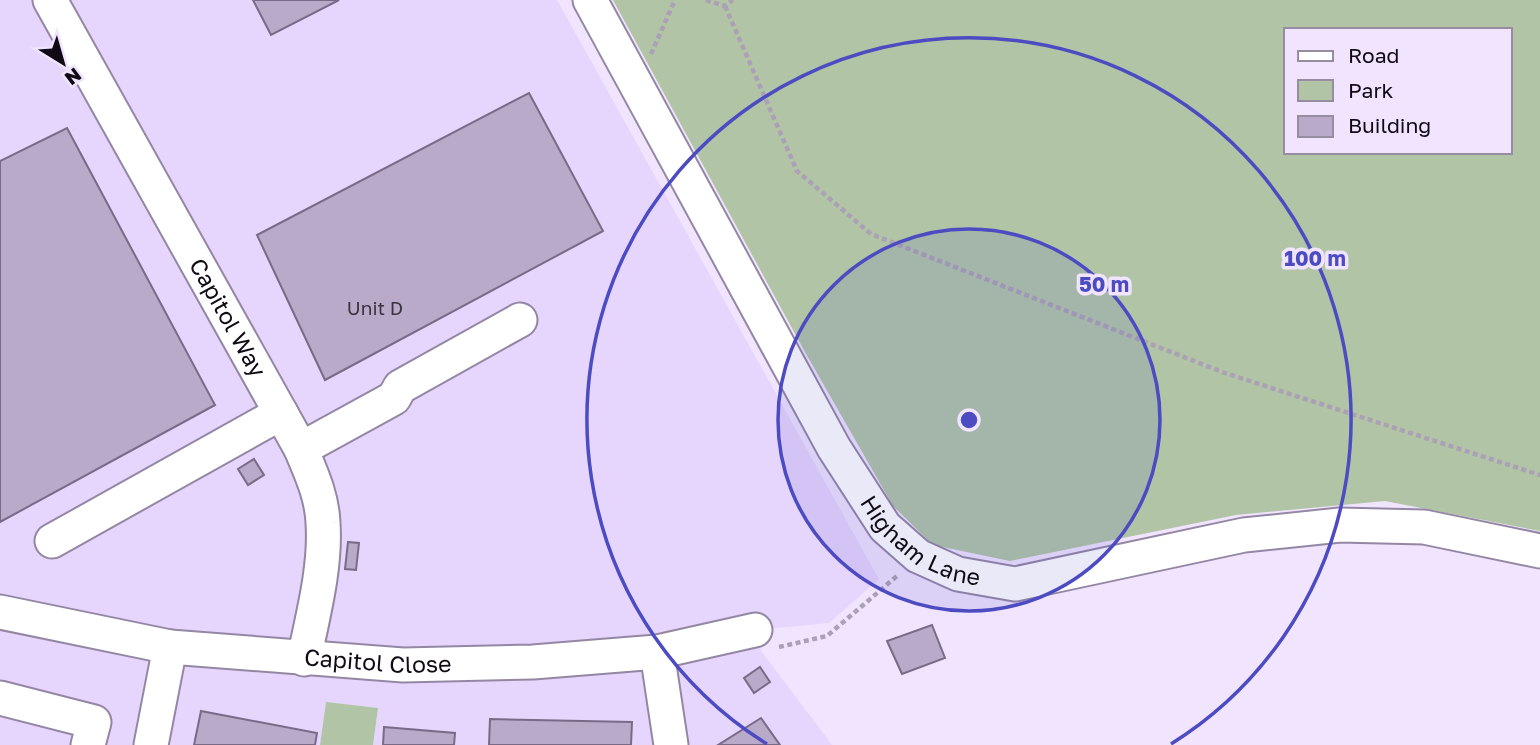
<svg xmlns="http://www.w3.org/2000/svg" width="1540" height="745" font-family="'Golos Text',sans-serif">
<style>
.built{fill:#e6d5fc}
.green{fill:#b1c4a5;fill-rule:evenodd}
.building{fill:#b8aac8;stroke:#786b87;stroke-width:2}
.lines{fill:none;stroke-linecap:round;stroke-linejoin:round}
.minor-casing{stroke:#9487a4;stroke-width:37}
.path{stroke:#aba1b6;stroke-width:4.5;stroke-dasharray:5 3.5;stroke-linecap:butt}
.minor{stroke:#fff;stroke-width:33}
.ring{fill:none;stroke:#4c4bc2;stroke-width:3.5}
.labels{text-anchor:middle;stroke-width:7;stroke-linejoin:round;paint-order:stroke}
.number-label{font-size:19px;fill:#393241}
.street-label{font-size:23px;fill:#0f0a14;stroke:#f0e4fe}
.centre{fill:#4c4bc2;stroke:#f0e4fe;stroke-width:3.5}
.ring-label{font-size:21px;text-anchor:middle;font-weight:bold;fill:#4c4bc2;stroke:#f0e4fe;stroke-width:7;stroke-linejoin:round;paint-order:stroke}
</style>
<rect width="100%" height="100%" fill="#f0e4fe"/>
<!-- built -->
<polygon class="built" points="0,0 557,0 879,579 829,623 755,630 761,651 832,745 373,745 378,708 326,703 320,745 0,745"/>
<!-- green -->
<g class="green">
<path d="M613,0H1540V531L1385,501L1236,515L1010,561L933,545L893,506L805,352ZM1286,30H1510V152H1286Z"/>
<polygon points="326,702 378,708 373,745 320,745"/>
</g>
<!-- building -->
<g class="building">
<polygon points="253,0 339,0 271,35"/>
<polygon points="529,93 603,231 325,380 257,235"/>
<polygon points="67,128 215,405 0,522 0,161"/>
<polygon points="254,459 264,475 248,485 238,469"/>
<polygon points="348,542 359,543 356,570 345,569"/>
<polygon points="932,625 945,658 902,674 887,641"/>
<polygon points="760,667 770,682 754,693 744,678"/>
<polygon points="201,711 317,733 315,745 194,745"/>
<polygon points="761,718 780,745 718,745"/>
<polygon points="490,719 632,722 631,745 489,745"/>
<polygon points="384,727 455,733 454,745 383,745"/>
</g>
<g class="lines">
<defs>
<g id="minor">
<path id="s1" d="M50,0L301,449C311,473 322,496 323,523C326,567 313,615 304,659"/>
<path id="s2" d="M590,0L834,448L885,527L918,556L958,574L1015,584L1244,535L1340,525L1424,527L1540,551"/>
<polyline points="301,449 394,398 400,387 520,320"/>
<polyline points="52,541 281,413"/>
<path id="s3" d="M0,612L170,647L403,665L533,662L657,652L755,630"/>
<polyline points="657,652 671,745"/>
<polyline points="0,698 94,722 88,745"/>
<polyline points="151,745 170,647"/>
</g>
</defs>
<!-- minor casing -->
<use href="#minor" class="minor-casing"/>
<!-- path -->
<g class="path">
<polyline points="706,0 725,6 733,0"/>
<polyline points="725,6 797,171 871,234 1222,372 1540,475"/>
<polyline points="651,54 675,0"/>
<polyline points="779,647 827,636 897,576"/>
</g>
<!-- minor -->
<use href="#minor" class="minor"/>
</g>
<!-- distance rings -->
<circle cx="969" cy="420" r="191" fill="#4c4bc2" fill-opacity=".12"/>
<g class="ring">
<circle cx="969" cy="420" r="191"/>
<path d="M767 744A382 382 0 1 1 1171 744"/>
</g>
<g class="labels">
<!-- number labels -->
<g class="number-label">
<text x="375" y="315">Unit D</text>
</g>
<!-- street labels -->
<g class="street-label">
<text dy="8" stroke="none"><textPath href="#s1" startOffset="364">Capitol Way</textPath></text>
<text dy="8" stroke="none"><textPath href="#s2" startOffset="642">Higham Lane</textPath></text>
<text dy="8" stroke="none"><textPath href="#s3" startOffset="382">Capitol Close</textPath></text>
</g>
</g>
<circle cx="969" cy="420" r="10" class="centre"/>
<g class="ring-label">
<text x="1315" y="266">100 m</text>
<text x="1104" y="292">50 m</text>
</g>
<!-- legend -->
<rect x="1284" y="28" width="228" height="126" fill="#f0e4fe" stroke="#968da0" stroke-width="2"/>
<rect x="1298" y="51" width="35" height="10" fill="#ffffff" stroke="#968da0" stroke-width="2"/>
<text x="1348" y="63" font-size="21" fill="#0f0a14">Road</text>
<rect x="1298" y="80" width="35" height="21" fill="#b1c4a5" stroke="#968da0" stroke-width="2"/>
<text x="1348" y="98" font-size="21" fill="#0f0a14">Park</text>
<rect x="1298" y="116" width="35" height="21" fill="#b8aac8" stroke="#968da0" stroke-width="2"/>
<text x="1348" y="133" font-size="21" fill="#0f0a14">Building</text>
<!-- north arrow -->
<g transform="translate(63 63) rotate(143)" stroke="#f0e4fe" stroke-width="5" paint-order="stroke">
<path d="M0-5L12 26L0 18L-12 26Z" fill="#0f0a14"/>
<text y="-10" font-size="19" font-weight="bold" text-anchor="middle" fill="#0f0a14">N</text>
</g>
</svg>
